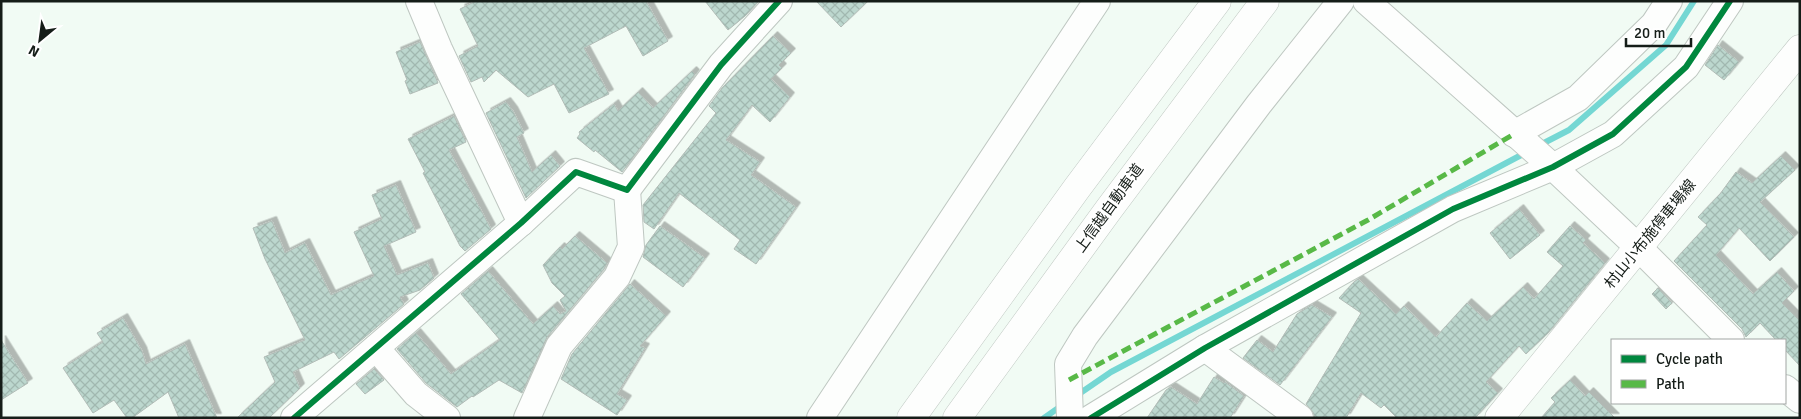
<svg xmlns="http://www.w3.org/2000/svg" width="1801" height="419" font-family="Signika,'Noto Sans JP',sans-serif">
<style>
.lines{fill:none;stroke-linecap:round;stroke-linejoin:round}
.stream{stroke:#74d7d3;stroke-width:6}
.building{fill:url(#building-cross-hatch);stroke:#b2bcb7;filter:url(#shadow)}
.street-casing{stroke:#bec7c1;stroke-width:28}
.secondary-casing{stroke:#bec7c1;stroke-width:29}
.highway-casing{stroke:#bec7c1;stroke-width:29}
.street{stroke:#fdfefd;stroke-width:26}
.secondary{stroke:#fdfefd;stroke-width:28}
.highway{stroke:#fdfefd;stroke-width:28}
.quiet{stroke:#58b947;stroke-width:5;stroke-dasharray:10 5;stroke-linecap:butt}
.cycleway-casing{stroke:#fff;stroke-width:9}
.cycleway{stroke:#00873e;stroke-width:6}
.labels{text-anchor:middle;stroke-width:5;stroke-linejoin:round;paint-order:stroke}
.street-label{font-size:15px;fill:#151d18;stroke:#fff}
</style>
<defs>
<pattern id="building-cross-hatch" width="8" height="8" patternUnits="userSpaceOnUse" patternTransform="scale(1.25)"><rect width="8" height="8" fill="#bcd7ce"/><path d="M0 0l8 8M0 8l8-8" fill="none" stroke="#a1b8b0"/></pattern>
<filter id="shadow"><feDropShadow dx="4.5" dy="-4.5" stdDeviation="0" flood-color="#0004"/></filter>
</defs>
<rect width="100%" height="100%" fill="#f1fbf4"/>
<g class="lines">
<!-- stream -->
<g class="stream">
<polyline points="1538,146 1569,130 1666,45 1694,1"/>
<polyline points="1076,396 1111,372 1527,152"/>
<polyline points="1044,418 1064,404"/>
</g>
</g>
<!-- building -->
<g class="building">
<polygon points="476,1 646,1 668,41 643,56 626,26 584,48 609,94 569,113 554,84 528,97 496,70 484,82 482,77 471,82 459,56 478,46 460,9"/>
<polygon points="705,1 759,1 745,16 728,30"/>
<polygon points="816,1 868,1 841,27"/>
<polygon points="773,36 791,53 779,65 782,68 771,79 790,97 770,122 752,105 726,140 760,162 751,175 796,207 756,264 734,249 740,240 679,193 654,229 644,222 643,205 716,113 709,106 722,88"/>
<polygon points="420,42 438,83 410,94 405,81 407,80 396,52"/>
<polygon points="1718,45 1739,62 1724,80 1705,65"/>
<polygon points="692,71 695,74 622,172 595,150 594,152 577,138 580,134 579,132 614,104 618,111 638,92 653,108"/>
<polygon points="506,102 513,111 524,133 517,137 532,172 551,155 560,166 526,198 486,113"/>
<polygon points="454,116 466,142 449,150 491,229 465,251 460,246 423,173 425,172 408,139"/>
<polygon points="1781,156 1795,170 1760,202 1794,237 1770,261 1739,228 1716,255 1753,294 1777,272 1794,291 1782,303 1800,321 1800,366 1785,350 1785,340 1776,340 1760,323 1746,337 1742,329 1674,261 1707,225 1698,217 1720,194 1736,172 1752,183"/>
<polygon points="396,185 416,232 384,246 397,275 428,263 434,278 420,290 400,297 404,304 339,359 334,352 293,372 300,388 269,418 237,418 275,382 264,357 305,340 265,259 253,228 272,221 285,253 305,243 331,295 374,276 354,232 382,219 372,195"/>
<polygon points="1519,209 1540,235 1510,259 1490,233"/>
<polygon points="660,226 705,258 683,287 643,257 646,245"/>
<polygon points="1570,226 1586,240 1583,243 1605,263 1548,333 1526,354 1519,346 1486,382 1498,393 1475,418 1397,418 1384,405 1381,408 1361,393 1346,418 1315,418 1313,412 1306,404 1361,313 1339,298 1354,282 1358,279 1396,314 1404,306 1436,337 1467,303 1487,321 1523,287 1534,299 1563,266 1547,252"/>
<polygon points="575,236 607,263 604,269 547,337 522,393 499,380 473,397 472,396 457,407 426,383 397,349 416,333 451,374 500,340 461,294 488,271 533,324 553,306 560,314 566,311 560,300 565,296 552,283 543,265 560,247 562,249"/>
<polygon points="630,284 666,316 640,346 645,348 617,394 627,400 617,415 561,379 572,354"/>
<polygon points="1658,288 1672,303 1666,309 1652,294"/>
<polygon points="1312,305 1332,317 1280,385 1243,358 1257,340 1273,352 1297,314"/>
<polygon points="123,318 142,351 146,364 185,344 217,418 179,418 168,392 132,418 127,418 114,400 93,413 63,368 103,342 97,333"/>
<polygon points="1,340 28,383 1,400"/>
<polygon points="374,369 384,380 365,394 356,384"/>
<polygon points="1214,377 1224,383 1225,382 1244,396 1230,418 1147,418 1166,390 1171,387 1197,404"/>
<polygon points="1570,380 1585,396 1589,392 1615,418 1541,418 1555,402 1551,398"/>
</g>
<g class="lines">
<defs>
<g id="street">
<polyline points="419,1 439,49 521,223"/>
<polyline points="1366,1 1553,167 1639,248 1731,340"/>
<polyline points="1514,134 1578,98 1654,24 1669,1"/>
<polyline points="376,348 416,394 447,418"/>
<polyline points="1205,348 1300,418"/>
<polyline points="1785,388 1800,400"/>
<polyline points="294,418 521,223 576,172 627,190 721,65 779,1"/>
<polyline points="527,418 559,346 617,277 631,247 627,190"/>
<polyline points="820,418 1097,1"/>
<polyline points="1070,418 1068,364 1085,336 1259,104 1341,1"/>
<polyline points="1091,418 1205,348 1453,209 1553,167 1613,134 1686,67 1730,1"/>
</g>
<polyline id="secondary" points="1499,418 1800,49"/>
<g id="highway">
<polyline points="911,418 1077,188 1217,1"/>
<polyline points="957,418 1109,209 1265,1"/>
</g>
</defs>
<!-- street casing -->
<use href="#street" class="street-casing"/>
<!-- secondary casing -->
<use href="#secondary" class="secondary-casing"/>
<!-- highway casing -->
<use href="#highway" class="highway-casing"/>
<!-- street -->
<use href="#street" class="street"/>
<!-- secondary -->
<use href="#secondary" class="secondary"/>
<!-- highway -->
<use href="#highway" class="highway"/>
<!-- quiet -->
<polyline class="quiet" points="1069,380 1368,220 1514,134"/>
<defs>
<g id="cycleway">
<polyline points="294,418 521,223 576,172 627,190 721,65 779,1"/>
<polyline points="1091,418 1205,348 1453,209 1553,167 1613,134 1686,67 1730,1"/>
</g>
</defs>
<!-- cycleway casing -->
<use href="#cycleway" class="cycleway-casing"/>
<!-- cycleway -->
<use href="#cycleway" class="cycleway"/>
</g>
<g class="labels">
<!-- street labels -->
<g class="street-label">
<text transform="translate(1109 208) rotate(-54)" y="5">上信越自動車道</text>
<text transform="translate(1650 234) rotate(-51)" y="5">村山小布施停車場線</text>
</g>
</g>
<!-- border -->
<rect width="1801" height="419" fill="none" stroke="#151d18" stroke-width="5"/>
<!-- legend -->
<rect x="1611" y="339" width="175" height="65" fill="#ffffff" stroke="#a1a5a3"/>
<rect x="1621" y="355" width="25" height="8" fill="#00873e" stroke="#a1a5a3"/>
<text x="1656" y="364" font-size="15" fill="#151d18">Cycle path</text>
<rect x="1621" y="380" width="25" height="8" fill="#58b947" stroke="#a1a5a3"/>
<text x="1656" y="389" font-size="15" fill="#151d18">Path</text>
<!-- north arrow -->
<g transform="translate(40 40) rotate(209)" stroke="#ffffff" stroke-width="4" paint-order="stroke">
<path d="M0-4L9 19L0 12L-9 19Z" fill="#151d18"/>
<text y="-8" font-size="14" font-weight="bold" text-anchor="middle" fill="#151d18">N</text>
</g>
<!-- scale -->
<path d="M1626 38v8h65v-8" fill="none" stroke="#151d18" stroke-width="2.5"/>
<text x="1634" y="38" font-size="15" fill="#151d18" stroke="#ffffff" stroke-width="4" paint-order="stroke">20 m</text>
</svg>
